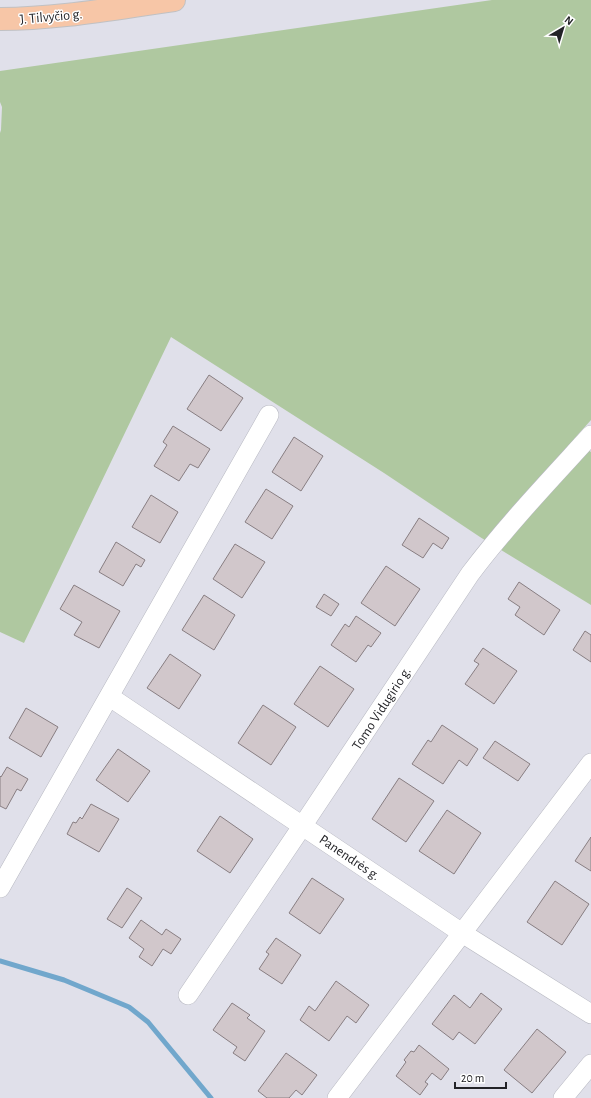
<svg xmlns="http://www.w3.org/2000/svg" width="591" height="1098" font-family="'Alegreya Sans',sans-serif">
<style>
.green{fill:#afc8a0}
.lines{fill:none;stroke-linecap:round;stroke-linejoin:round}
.stream{stroke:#71a7cc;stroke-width:5}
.building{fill:#d1c7cb;stroke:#887e82}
.street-casing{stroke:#b7b8c1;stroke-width:20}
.primary-casing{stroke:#c1c1c3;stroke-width:24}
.street{stroke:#fff;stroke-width:19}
.primary{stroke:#f7c6a7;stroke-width:22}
.labels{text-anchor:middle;stroke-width:3;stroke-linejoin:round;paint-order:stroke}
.street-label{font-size:14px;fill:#232327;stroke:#fff}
</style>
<rect width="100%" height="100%" fill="#e0e0ea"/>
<!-- green -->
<polygon class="green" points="492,0 591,0 591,420 574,439 591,452 591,605 480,537 384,473 171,337 24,643 0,632 0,133 1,130 2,107 0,102 0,71"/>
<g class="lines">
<!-- stream -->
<polyline class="stream" points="0,961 64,980 129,1007 148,1022 211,1098"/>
</g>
<!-- building -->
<g class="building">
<polygon points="209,375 243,398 221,431 187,409"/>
<polygon points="173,426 210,449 198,468 190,464 179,481 154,466 167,445 163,442"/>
<polygon points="294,437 323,456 301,491 272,472"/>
<polygon points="266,489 293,506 272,539 245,522"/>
<polygon points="151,495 178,512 160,543 132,527"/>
<polygon points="419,518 449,538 442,549 433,543 423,558 402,545"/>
<polygon points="116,542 145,560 141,567 136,564 123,586 99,572"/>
<polygon points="235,544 265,562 242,598 213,579"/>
<polygon points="386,566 420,589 395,626 361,603"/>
<polygon points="519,582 560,610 544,635 515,615 520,607 508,599"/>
<polygon points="74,585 120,611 99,648 74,635 82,622 60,609"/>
<polygon points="324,594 339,604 331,616 316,607"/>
<polygon points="204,595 235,615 214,650 182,630"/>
<polygon points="356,616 381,633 371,647 368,645 356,662 331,645 345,624 349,627"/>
<polygon points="585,631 591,635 591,662 573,650"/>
<polygon points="483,648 517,671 494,704 465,684 479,664 474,661"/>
<polygon points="170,654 201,675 179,709 147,688"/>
<polygon points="320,666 354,689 328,727 294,704"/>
<polygon points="263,705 296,727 271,765 238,743"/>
<polygon points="26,708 58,727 41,757 9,738"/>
<polygon points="442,725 478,749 467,766 459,760 443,784 412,764 428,740 431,742"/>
<polygon points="495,741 530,764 518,781 483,758"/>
<polygon points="118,749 150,771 128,802 96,780"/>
<polygon points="7,767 28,779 21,791 17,789 6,809 0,806 0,776 1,777"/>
<polygon points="399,778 434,801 406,842 372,819"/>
<polygon points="91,804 119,819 99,852 67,834 73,822 76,823 80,817 82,819"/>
<polygon points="447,810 481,833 454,874 419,851"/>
<polygon points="220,816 253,839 230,873 197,851"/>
<polygon points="591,837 591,871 575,861"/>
<polygon points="312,878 344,899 320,934 289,913"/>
<polygon points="555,881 589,904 562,945 527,922"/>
<polygon points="127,888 142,898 122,928 107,919"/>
<polygon points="141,920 162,935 166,929 181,939 171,954 163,949 152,966 139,957 144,949 129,938"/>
<polygon points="276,938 301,955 282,984 259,969 269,954 266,952"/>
<polygon points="336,981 369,1005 356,1023 347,1016 329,1041 300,1020 309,1006 315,1011"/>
<polygon points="481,993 502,1009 475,1044 459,1032 453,1040 432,1024 454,995 470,1008"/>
<polygon points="232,1003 250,1015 247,1018 265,1031 245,1061 233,1053 237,1047 213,1030"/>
<polygon points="537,1029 566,1052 532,1093 504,1070"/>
<polygon points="419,1045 449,1069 441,1080 432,1073 425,1082 428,1084 420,1095 396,1076 406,1062 404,1060 411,1051 414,1052"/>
<polygon points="286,1053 317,1075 302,1095 296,1090 289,1098 267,1098 258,1091"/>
</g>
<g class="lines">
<defs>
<g id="street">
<polyline points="110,697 462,933 591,1014"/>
<polyline points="0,888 269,415"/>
<path d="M188,995L303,825L470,574C507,525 549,481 591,435"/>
<polyline points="337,1098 591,763"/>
<polyline points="563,1098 591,1064"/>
</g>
<path id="primary" d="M0,19C59,19 116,8 174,0"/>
</defs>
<!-- street casing -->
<use href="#street" class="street-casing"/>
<!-- primary casing -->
<use href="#primary" class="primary-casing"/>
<!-- street -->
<use href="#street" class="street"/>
<!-- primary -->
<use href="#primary" class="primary"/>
</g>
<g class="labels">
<!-- street labels -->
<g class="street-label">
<text transform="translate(51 16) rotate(-5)" y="5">J. Tilvyčio g.</text>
<text transform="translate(381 708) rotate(-57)" y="5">Tomo Vidugirio g.</text>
<text transform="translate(350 857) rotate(34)" y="5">Panendrės g.</text>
</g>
</g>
<!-- north arrow -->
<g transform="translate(563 28) rotate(38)" stroke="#ffffff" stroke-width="3" paint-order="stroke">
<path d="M0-3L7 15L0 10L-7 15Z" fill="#232327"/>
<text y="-6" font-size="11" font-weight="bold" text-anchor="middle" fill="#232327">N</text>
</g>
<!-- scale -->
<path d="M455 1082v6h51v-6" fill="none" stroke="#232327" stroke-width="2"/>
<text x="461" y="1082" font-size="12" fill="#232327" stroke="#ffffff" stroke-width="3" paint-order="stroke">20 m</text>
</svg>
